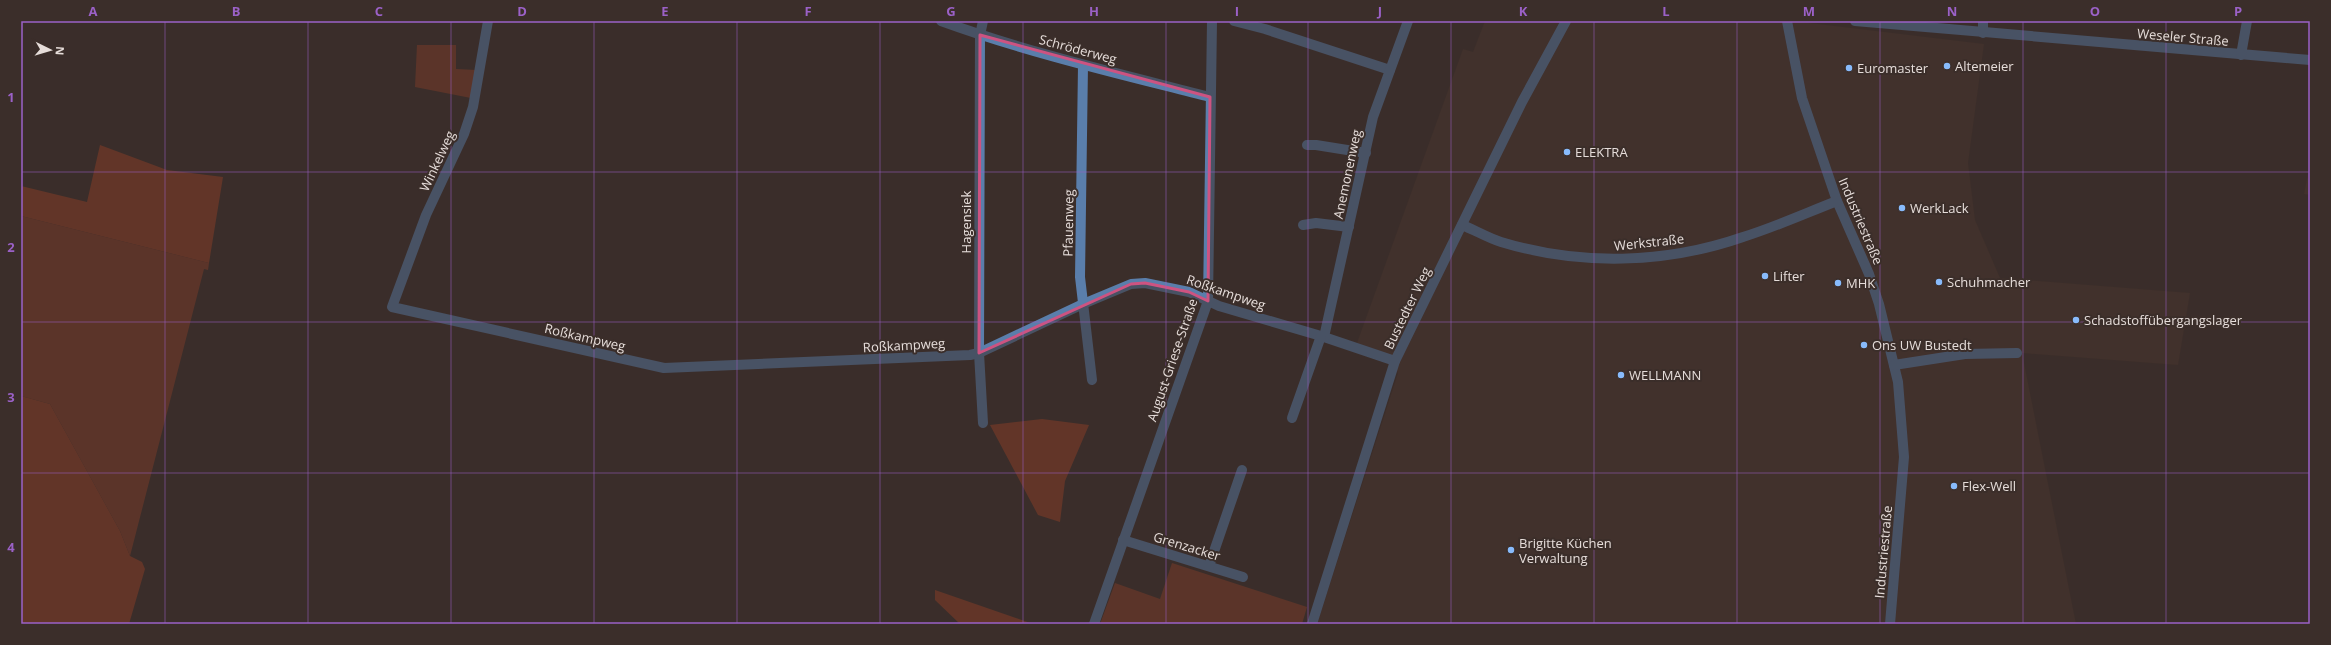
<svg xmlns="http://www.w3.org/2000/svg" width="2331" height="645" font-family="'Open Sans',sans-serif">
<style>
.built{fill:#49352f}
.green{fill:#843d29}
.forest{fill:#933f27}
.lines{fill:none;stroke-linecap:round;stroke-linejoin:round}
.minor{stroke:#5a7eab;stroke-width:10}
.marked{fill:none;stroke:#cd5381;stroke-width:3;stroke-linejoin:round}
.grid{fill:none;stroke:#9b61c7;stroke-width:1;stroke-opacity:0.55}
.poi-dot{fill:#88bbfc;stroke:#3b2e2a;stroke-width:1.5}
.labels{text-anchor:middle;stroke-width:4;stroke-linejoin:round;paint-order:stroke}
.street-label{font-size:13px;fill:#e6ddda;stroke:#3b2e2a}
.poi-label{font-size:13px;fill:#e6ddda;stroke:#3b2e2a;text-anchor:start}
.neatline{fill:none;stroke:#9b61c7;stroke-width:1.5}
.grid-label{font-size:13px;text-anchor:middle;font-weight:bold;fill:#9b61c7}
</style>
<rect width="100%" height="100%" fill="#3b2e2a"/>
<!-- built -->
<g class="built">
<polygon points="1485,21 1793,21 1984,44 1968,163 1975,220 2000,278 2190,293 2178,365 2022,353 2076,624 1317,624 1398,373 1388,354 1357,343 1463,49 1473,52"/>
<polygon points="2310,164 2310,195 2304,194"/>
</g>
<!-- green -->
<g class="green">
<polygon points="417,45 456,45 456,69 476,70 471,98 415,87"/>
<polygon points="21,216 209,263 208,270 204,269 130,556 120,531 50,404 21,396"/>
<polygon points="1172,563 1307,607 1302,624 1100,624 1115,583 1160,599"/>
</g>
<!-- forest -->
<g class="forest">
<polygon points="100,145 167,170 223,177 209,263 21,216 21,186 87,202"/>
<polygon points="21,396 50,404 120,531 130,556 142,562 145,569 129,624 21,624"/>
<polygon points="1042,419 1089,425 1065,481 1060,522 1038,515 990,425"/>
<polygon points="935,590 1033,624 960,624 935,600"/>
</g>
<g class="lines">
<!-- minor -->
<g class="minor">
<polyline points="488,21 473,107 464,134 426,215 392,307 664,368 970,355 979,353 1083,304 1131,284 1145,283 1189,292 1219,306 1321,336 1395,361"/>
<path d="M941,21C1029,53 1120,74 1210,97"/>
<polyline points="983,21 980,35 979,353 983,423"/>
<polyline points="1234,21 1265,29 1390,70"/>
<polyline points="1787,21 1802,98 1837,201 1869,274 1879,304 1898,382 1904,457 1890,624"/>
<polyline points="1855,21 2310,60"/>
<polyline points="1983,33 1983,21"/>
<polyline points="2241,55 2247,21"/>
<polyline points="1083,65 1080,277 1092,380"/>
<polyline points="1307,145 1316,145 1366,153"/>
<polyline points="1303,225 1316,223 1349,227"/>
<path d="M1462,225C1475,230 1488,238 1501,242C1580,266 1665,264 1743,237C1775,227 1806,213 1837,201"/>
<polyline points="1324,337 1373,117 1408,21"/>
<polyline points="1894,365 1965,354 2017,353"/>
<polyline points="1292,418 1321,336"/>
<polyline points="1123,540 1243,577"/>
<polyline points="1209,566 1242,470"/>
<polyline points="1094,624 1208,301 1212,21"/>
<polyline points="1312,624 1395,361 1522,102 1566,21"/>
</g>
</g>
<!-- marked area -->
<path d="M0 0H2331V645H0ZM980,35L1210,97L1208,301L1189,292L1145,283L1131,284L979,353Z" fill="#3b2e2a" fill-opacity=".55" fill-rule="evenodd"/>
<path class="marked" d="M980,35L1210,97L1208,301L1189,292L1145,283L1131,284L979,353Z"/>
<!-- grid -->
<path class="grid" d="M165,21V624M308,21V624M451,21V624M594,21V624M737,21V624M880,21V624M1023,21V624M1166,21V624M1308,21V624M1451,21V624M1594,21V624M1737,21V624M1880,21V624M2023,21V624M2166,21V624M21,172H2310M21,322H2310M21,473H2310"/>
<!-- markers -->
<g class="poi-dot">
<circle cx="1947" cy="66" r="4"/>
<circle cx="1849" cy="68" r="4"/>
<circle cx="1567" cy="152" r="4"/>
<circle cx="1902" cy="208" r="4"/>
<circle cx="1765" cy="276" r="4"/>
<circle cx="1939" cy="282" r="4"/>
<circle cx="1838" cy="283" r="4"/>
<circle cx="2076" cy="320" r="4"/>
<circle cx="1864" cy="345" r="4"/>
<circle cx="1621" cy="375" r="4"/>
<circle cx="1954" cy="486" r="4"/>
<circle cx="1511" cy="550" r="4"/>
</g>
<g class="labels">
<!-- street labels -->
<g class="street-label">
<text transform="translate(2183 37) rotate(5)" y="5">Weseler Straße</text>
<text transform="translate(1078 49) rotate(15)" y="5">Schröderweg</text>
<text transform="translate(437 161) rotate(-65)" y="5">Winkelweg</text>
<text transform="translate(1347 174) rotate(-78)" y="5">Anemonenweg</text>
<text transform="translate(1861 221) rotate(67)" y="5">Industriestraße</text>
<text transform="translate(966 222) rotate(-90)" y="5">Hagensiek</text>
<text transform="translate(1068 223) rotate(-89)" y="5">Pfauenweg</text>
<text transform="translate(1649 242) rotate(-6)" y="5">Werkstraße</text>
<text transform="translate(1226 292) rotate(19)" y="5">Roßkampweg</text>
<text transform="translate(1407 308) rotate(-64)" y="5">Bustedter Weg</text>
<text transform="translate(585 337) rotate(13)" y="5">Roßkampweg</text>
<text transform="translate(904 345) rotate(-3)" y="5">Roßkampweg</text>
<text transform="translate(1172 360) rotate(-71)" y="5">August-Griese-Straße</text>
<text transform="translate(1187 546) rotate(17)" y="5">Grenzacker</text>
<text transform="translate(1883 552) rotate(-85)" y="5">Industriestraße</text>
</g>
<!-- poi labels -->
<g class="poi-label">
<text x="1955" y="71">Altemeier</text>
<text x="1857" y="73">Euromaster</text>
<text x="1575" y="157">ELEKTRA</text>
<text x="1910" y="213">WerkLack</text>
<text x="1773" y="281">Lifter</text>
<text x="1947" y="287">Schuhmacher</text>
<text x="1846" y="288">MHK</text>
<text x="2084" y="325">Schadstoffübergangslager</text>
<text x="1872" y="350">Ons UW Bustedt</text>
<text x="1629" y="380">WELLMANN</text>
<text x="1962" y="491">Flex-Well</text>
<text x="1519" y="548">Brigitte Küchen<tspan x="1519" dy="15">Verwaltung</tspan></text>
</g>
</g>
<!-- border -->
<rect width="2331" height="645" fill="none" stroke="#3b2e2a" stroke-width="44"/>
<!-- north arrow -->
<g transform="translate(50 50) rotate(95)" stroke="#3b2e2a" stroke-width="3" paint-order="stroke">
<path d="M0-3L7 15L0 10L-7 15Z" fill="#e6ddda"/>
<text y="-6" font-size="11" font-weight="bold" text-anchor="middle" fill="#e6ddda">N</text>
</g>
<rect x="22" y="22" width="2287" height="601" class="neatline"/>
<g class="grid-label">
<text x="93" y="16">A</text>
<text x="236" y="16">B</text>
<text x="379" y="16">C</text>
<text x="522" y="16">D</text>
<text x="665" y="16">E</text>
<text x="808" y="16">F</text>
<text x="951" y="16">G</text>
<text x="1094" y="16">H</text>
<text x="1237" y="16">I</text>
<text x="1380" y="16">J</text>
<text x="1523" y="16">K</text>
<text x="1666" y="16">L</text>
<text x="1809" y="16">M</text>
<text x="1952" y="16">N</text>
<text x="2095" y="16">O</text>
<text x="2238" y="16">P</text>
<text x="11" y="102">1</text>
<text x="11" y="252">2</text>
<text x="11" y="402">3</text>
<text x="11" y="552">4</text>
</g>
</svg>
